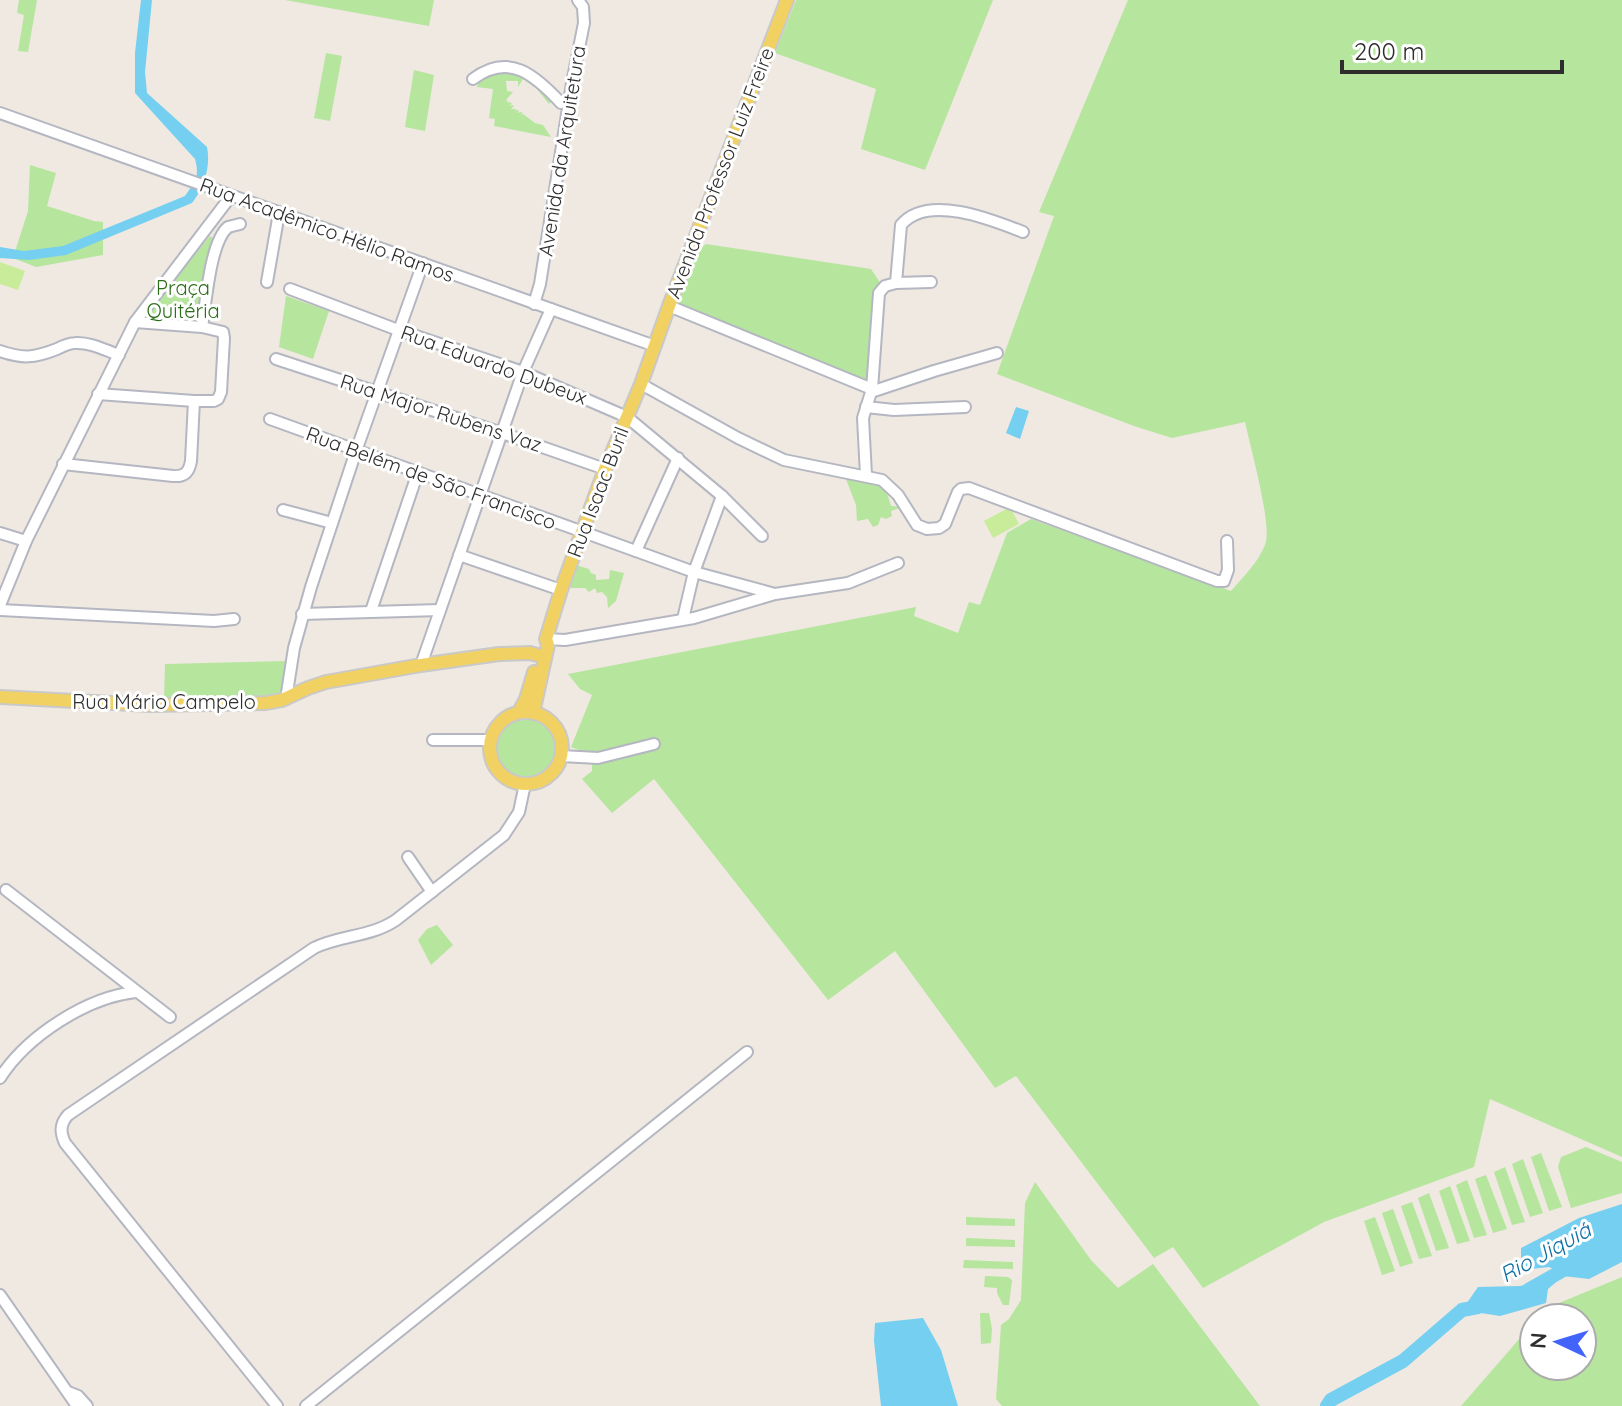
<svg xmlns="http://www.w3.org/2000/svg" width="1622" height="1406" font-family="Quicksand,sans-serif">
<style>
.green{fill:#b6e59e}
.pitch{fill:#c9ec9a}
.water{fill:#75cff0}
.lines{fill:none;stroke-linecap:round;stroke-linejoin:round}
.river{stroke:#75cff0;stroke-width:14}
.minor-casing{stroke:#b4b7c1;stroke-width:14}
.major-casing{stroke:#c9c9c9;stroke-width:16}
.minor{stroke:#fff;stroke-width:10}
.major{stroke:#f2d163;stroke-width:12}
.labels{text-anchor:middle;stroke-width:6;stroke-linejoin:round;paint-order:stroke}
.street-label{font-size:20px;fill:#2e2e2e;stroke:#fff}
.park-label{font-size:20px;fill:#2c6e1b;stroke:#fff}
.water-label{font-size:22px;font-style:italic;fill:#0d6fa3;stroke:#fff}
</style>
<rect width="100%" height="100%" fill="#efe9e1"/>
<!-- green -->
<g class="green">
<polygon points="19,0 37,0 28,52 18,51 24,15 17,13"/>
<polygon points="285,0 434,0 429,26"/>
<polygon points="796,0 993,0 925,170 861,149 876,89 775,53"/>
<path d="M1128,0H1622V1157L1490,1099L1474,1167L1324,1222L1203,1288L1173,1247L1154,1258L1016,1076L995,1088L895,951L828,1000L654,779L612,813L582,779L592,771V755L571,747L592,695L580,689L568,674L916,607L914,616L958,633L969,602L980,605L1007,533L1031,519L1231,591C1243,577 1258,563 1265,545C1273,527 1250,446 1245,422L1172,438L1134,426L997,374L1054,216L1039,212Z"/>
<polygon points="326,53 342,56 330,121 314,118"/>
<polygon points="414,70 434,75 425,131 405,127"/>
<polygon points="485,71 521,73 555,98 549,104 537,89 523,79 518,87 518,81 506,81 507,91 513,92 505,101 508,100 507,103 510,102 512,104 509,106 513,105 514,106 511,109 517,109 514,111 518,110 519,111 517,113 521,112 523,113 520,115 523,114 535,123 543,125 551,137 494,126 495,119 489,118 493,89 477,87 480,78"/>
<polygon points="30,165 56,173 47,206 94,221 103,222 103,255 36,267 13,258 28,211"/>
<polygon points="210,236 216,240 198,324 147,319 149,310"/>
<polygon points="706,244 871,269 883,287 875,377 865,383 669,306 687,260"/>
<polygon points="286,296 329,311 313,359 279,347"/>
<polygon points="846,479 885,487 891,506 902,507 891,511 892,516 886,519 881,517 878,525 873,527 868,519 857,521 856,505"/>
<polygon points="576,565 589,569 591,573 596,575 596,580 609,579 610,570 624,573 616,601 608,608 607,597 602,592 597,593 595,588 589,592 585,588 571,588 570,584"/>
<polygon points="285,661 288,662 282,697 164,703 165,664"/>
<circle cx="526" cy="748" r="31"/>
<polygon points="437,925 453,945 431,965 418,940 427,929"/>
<polygon points="1586,1147 1622,1162 1622,1193 1571,1208 1558,1167 1561,1157"/>
<polygon points="1541,1153 1562,1207 1549,1211 1531,1157"/>
<polygon points="1523,1159 1543,1213 1530,1217 1512,1164"/>
<polygon points="1505,1167 1525,1222 1512,1225 1494,1172"/>
<polygon points="1486,1175 1507,1229 1493,1233 1475,1179"/>
<polygon points="1467,1180 1487,1235 1474,1238 1456,1185"/>
<polygon points="1035,1182 1091,1260 1118,1288 1153,1264 1260,1406 1002,1406 996,1399 1001,1325 1009,1319 1021,1300 1025,1203"/>
<polygon points="1450,1186 1470,1241 1457,1244 1439,1191"/>
<polygon points="1429,1193 1449,1248 1436,1251 1418,1198"/>
<polygon points="1412,1202 1432,1256 1419,1259 1401,1206"/>
<polygon points="1393,1209 1413,1263 1400,1267 1382,1213"/>
<polygon points="966,1217 1015,1219 1015,1226 966,1225"/>
<polygon points="1375,1217 1395,1271 1382,1275 1364,1221"/>
<polygon points="966,1238 1015,1240 1015,1247 966,1246"/>
<polygon points="964,1260 1013,1262 1013,1269 963,1268"/>
<polygon points="985,1276 1008,1277 1012,1280 1009,1305 1003,1305 997,1293 997,1288 984,1287"/>
<polygon points="1622,1277 1622,1406 1461,1406 1534,1322 1534,1366 1582,1366 1582,1318 1538,1318 1547,1308"/>
<polygon points="980,1313 989,1313 992,1329 991,1343 981,1344"/>
</g>
<!-- pitch -->
<g class="pitch">
<polygon points="0,262 25,271 18,290 0,284"/>
<polygon points="1010,507 1019,524 993,538 984,521"/>
</g>
<!-- water -->
<g class="water">
<path d="M141,0H152L145,72L147,93L207,147C211,166 204,188 192,203L66,255L29,260L0,258V247L24,251L63,246L185,196C195,181 200,177 195,159L135,93V53Z"/>
<polygon points="1016,407 1029,411 1020,439 1006,433"/>
<polygon points="1622,1204 1622,1262 1589,1279 1563,1276 1548,1289 1546,1303 1500,1316 1462,1310 1478,1287 1520,1286 1552,1279 1557,1271 1549,1267 1531,1269 1521,1263 1521,1248 1579,1218"/>
<polygon points="923,1318 941,1350 958,1406 881,1406 874,1341 875,1323"/>
</g>
<g class="lines">
<!-- river -->
<g class="river">
<polyline points="1528,1290 1569,1267"/>
<polyline points="1327,1406 1331,1400 1403,1361 1462,1310 1478,1307"/>
</g>
<defs>
<g id="minor">
<path d="M473,79C509,52 535,75 561,103"/>
<polyline points="0,113 655,346"/>
<polyline points="267,282 279,213"/>
<polyline points="896,283 931,282"/>
<polyline points="290,289 398,330 523,372 627,417 722,496 762,536"/>
<polyline points="534,304 540,284 572,83 584,23 583,7 578,0"/>
<polyline points="669,306 872,389"/>
<path d="M202,327C206,303 210,242 228,227L240,224"/>
<path d="M0,351C23,359 34,358 57,349C63,346 69,343 75,343C90,342 105,350 119,355"/>
<polyline points="276,359 502,433 605,469"/>
<polyline points="641,384 738,438 784,460 882,480 898,495 917,525 927,529 939,528 945,524 958,492 961,489 969,488 1217,581 1224,581 1228,570 1227,541"/>
<polyline points="871,392 934,371 997,353"/>
<polyline points="98,394 194,401 214,401 218,399 221,392 224,338 223,332 202,327 135,322"/>
<polyline points="866,407 894,410 965,407"/>
<polyline points="270,419 694,572 775,594"/>
<path d="M63,464L173,476C185,477 189,472 191,461L194,401"/>
<path d="M866,475L863,418L872,389L879,293L885,286L896,283L901,225C927,193 993,220 1023,232"/>
<polyline points="283,510 332,523"/>
<polyline points="0,533 26,541"/>
<polyline points="636,551 678,458"/>
<polyline points="459,555 561,590"/>
<polyline points="0,605 26,541 135,322 231,196"/>
<polyline points="0,610 214,621 234,619"/>
<polyline points="371,611 418,472"/>
<polyline points="302,614 440,610"/>
<polyline points="683,619 694,572 722,496"/>
<polyline points="546,639 565,640 694,618 775,594 848,583 898,563"/>
<polyline points="421,665 523,372 551,309"/>
<polyline points="286,699 294,648 311,587 356,451 423,263"/>
<polyline points="433,740 491,740"/>
<polyline points="561,756 598,758 654,744"/>
<polyline points="408,857 432,892"/>
<polyline points="6,890 170,1017"/>
<path d="M0,1078C27,1036 87,997 136,992"/>
<polyline points="0,1295 77,1406"/>
<polyline points="68,1392 78,1396 87,1406"/>
<path d="M277,1406L65,1143C60,1132 60,1124 68,1115L314,948C341,935 371,937 396,920L504,835L519,812L525,784"/>
<polyline points="306,1406 747,1052"/>
</g>
<g id="major">
<polyline points="0,697 150,705 266,703 282,700 308,688 326,682 421,665 499,654 530,653 545,657"/>
<polyline points="519,712 526,699 534,672"/>
<circle cx="526" cy="748" r="36"/>
<polyline points="533,713 548,645 546,639 561,590 605,469 641,384 669,306 787,0"/>
</g>
</defs>
<!-- minor casing -->
<use href="#minor" class="minor-casing"/>
<!-- major casing -->
<use href="#major" class="major-casing"/>
<!-- minor -->
<use href="#minor" class="minor"/>
<!-- major -->
<use href="#major" class="major"/>
</g>
<g class="labels">
<!-- street labels -->
<g class="street-label">
<text transform="translate(562 151) rotate(-81)" y="7">Avenida da Arquitetura</text>
<text transform="translate(720 173) rotate(-69)" y="7">Avenida Professor Luiz Freire</text>
<text transform="translate(327 230) rotate(20)" y="7">Rua Acadêmico Hélio Ramos</text>
<text transform="translate(494 365) rotate(20)" y="7">Rua Eduardo Dubeux</text>
<text transform="translate(441 413) rotate(18)" y="7">Rua Major Rubens Vaz</text>
<text transform="translate(431 478) rotate(20)" y="7">Rua Belém de São Francisco</text>
<text transform="translate(598 492) rotate(-69)" y="7">Rua Isaac Buril</text>
<text x="164" y="709">Rua Mário Campelo</text>
</g>
<!-- park labels -->
<g class="park-label">
<text x="183" y="295">Praça<tspan x="183" dy="23">Quitéria</tspan></text>
</g>
<!-- water labels -->
<g class="water-label">
<text transform="translate(1545 1252) rotate(-29)" y="8">Rio Jiquiá</text>
</g>
</g>
<!-- north arrow -->
<g transform="translate(1558 1342) rotate(274)"><circle r="38" fill="#ffffff" stroke="#ababab" stroke-width="2"/>
<path d="M0-6L14 30L0 20L-14 30Z" fill="#4264fb"/>
<text y="-12" font-size="22" font-weight="bold" text-anchor="middle" fill="#2e2e2e">N</text>
</g>
<!-- scale -->
<path d="M1342 60v12h220v-12" fill="none" stroke="#2e2e2e" stroke-width="4"/>
<text x="1354" y="60" font-size="24" fill="#2e2e2e" stroke="#ffffff" stroke-width="6" paint-order="stroke">200 m</text>
</svg>
